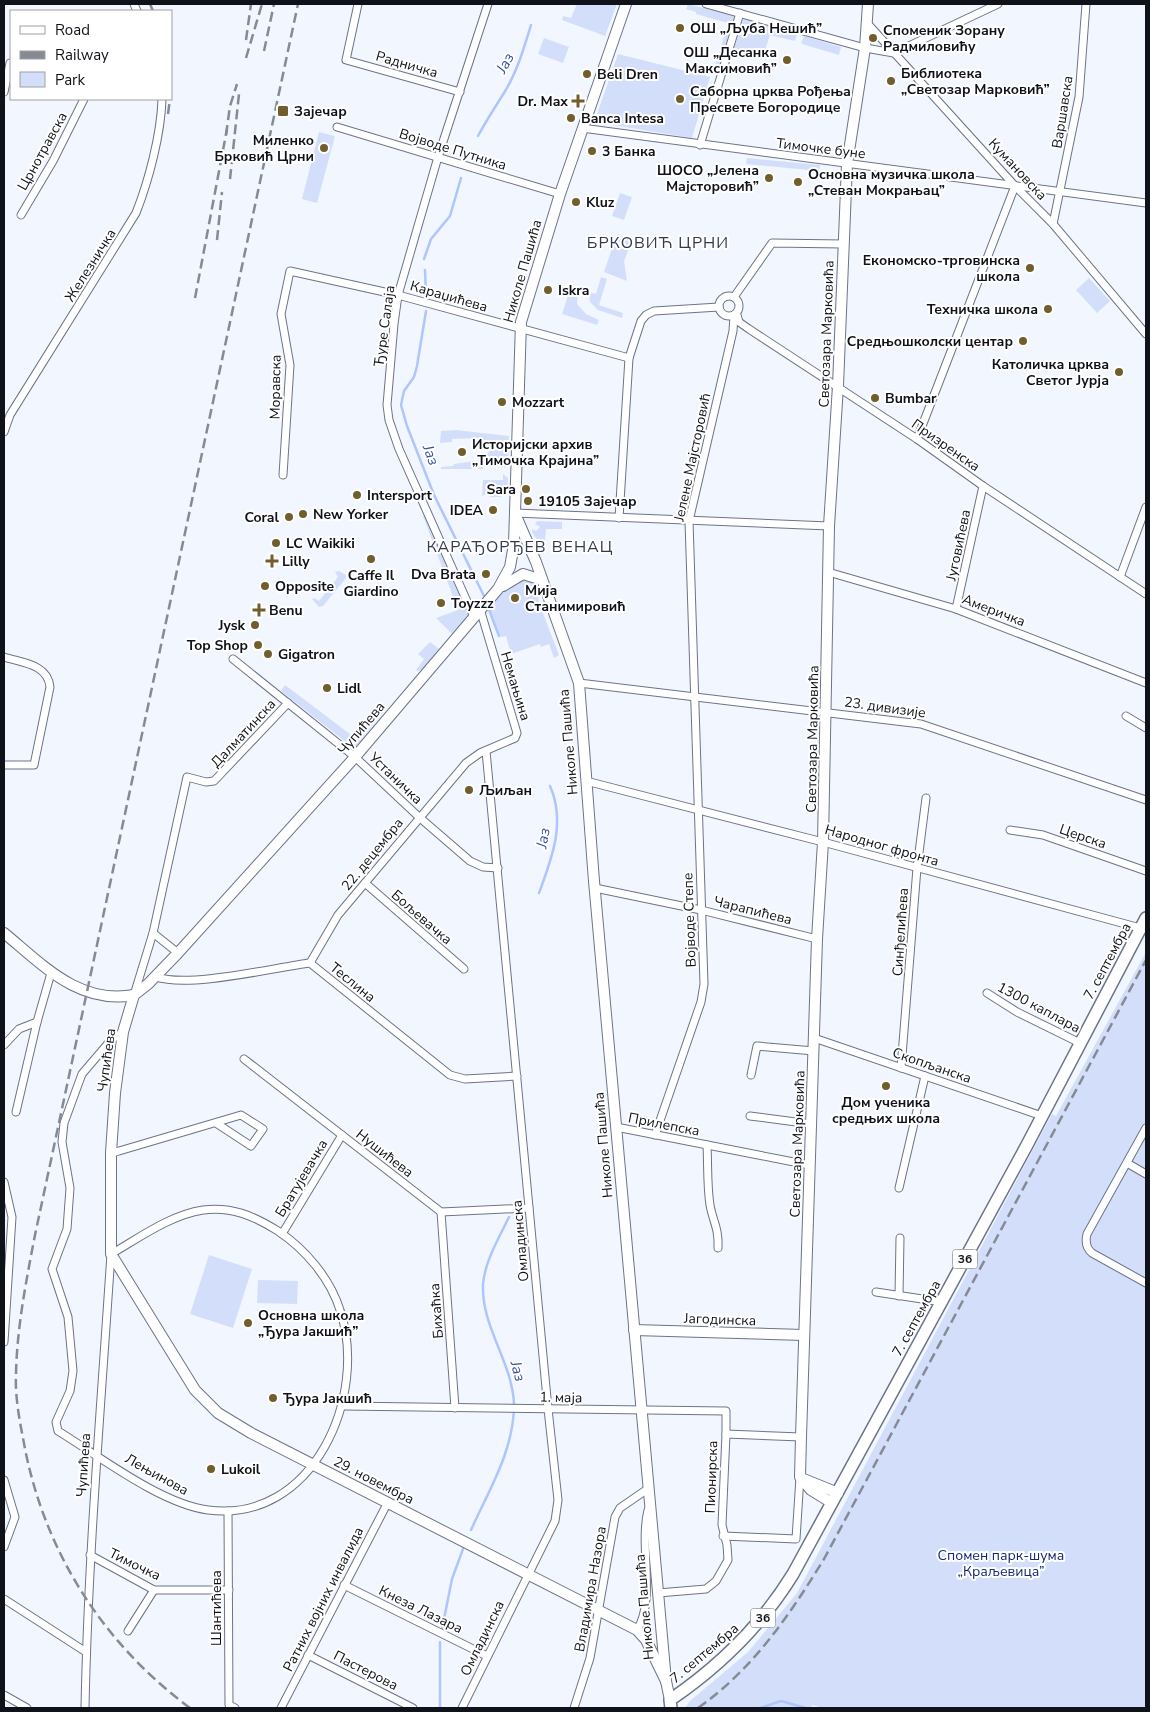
<svg xmlns="http://www.w3.org/2000/svg" width="1150" height="1712" font-family="'Nunito Sans',sans-serif">
<style>
.green{fill:#d3dffa}
.lines{fill:none;stroke-linecap:round;stroke-linejoin:round}
.stream{stroke:#aec6fe;stroke-width:2.5}
.street-casing{stroke:#6b7488;stroke-width:9}
.secondary-casing{stroke:#6b7488;stroke-width:12}
.primary-casing{stroke:#6b7488;stroke-width:14}
.street{stroke:#fff;stroke-width:7}
.secondary{stroke:#fff;stroke-width:10}
.primary{stroke:#fff;stroke-width:11}
.rail{stroke:#868a92;stroke-width:2.5;stroke-dasharray:10 5;stroke-linecap:butt}
.poi-dot{fill:#725e2d;stroke:#fff;stroke-width:2}
.labels{text-anchor:middle;stroke-width:4;stroke-linejoin:round;paint-order:stroke}
.shield{fill:#fff;stroke:#57595e;stroke-width:1}
.shield-label{font-size:12px;font-weight:bold;fill:#0f1219}
.poi-label{font-size:14px;font-weight:bold;fill:#0f1219;stroke:#fff;text-anchor:start}
.street-label{font-size:14px;fill:#0f1219;stroke:#fff}
.park-label{font-size:14px;fill:#142976;stroke:#fff}
.water-label{font-size:15px;font-style:italic;fill:#3450a1;stroke:#fff}
.quarter-label{font-size:16px;letter-spacing:1px;fill:#32394b;stroke:#fff}
</style>
<rect width="100%" height="100%" fill="#f2f6ff"/>
<!-- green -->
<g class="green">
<polygon points="577,4 617,4 605,36 562,20 563,16 571,18"/>
<polygon points="688,4 735,16 717,74 713,73 728,23 696,14 696,12 686,9"/>
<polygon points="744,18 797,35 795,41 770,35 763,56 734,48"/>
<polygon points="804,36 841,47 839,55 805,45 801,43"/>
<polygon points="544,38 569,47 563,63 538,54"/>
<polygon points="618,54 710,77 692,138 600,123 597,114"/>
<polygon points="319,132 335,136 317,203 302,199"/>
<polygon points="747,158 820,165 819,171 746,164"/>
<polygon points="620,193 632,197 624,220 612,216"/>
<polygon points="617,234 632,240 624,261 627,281 604,272"/>
<polygon points="601,277 607,279 599,305 623,313 622,318 598,310 590,302 589,292 596,294"/>
<polygon points="1089,278 1110,301 1097,313 1076,290"/>
<polygon points="571,286 578,289 577,304 586,314 599,320 597,325 562,314"/>
<polygon points="456,430 509,436 508,465 504,468 503,463 483,463 483,469 441,469 441,467 453,466 454,464 484,460 484,456 490,451 490,445 483,441 482,438 452,439 452,442 440,443 441,431"/>
<polygon points="503,474 508,478 507,492 500,497 490,497 488,493 482,496 483,480 503,480"/>
<polygon points="426,515 469,616 452,634 436,618 458,610 423,516"/>
<polygon points="537,521 562,522 562,529 546,529 544,552 532,532 532,529 536,531 540,527 535,524"/>
<polygon points="339,571 346,575 346,578 323,606 319,607 312,599 314,598 319,601 338,577 335,572"/>
<polygon points="520,580 532,583 538,589 539,603 559,655 554,658 549,644 541,647 540,644 511,654 506,636 501,637 488,610 503,589"/>
<polygon points="430,642 439,649 423,669 418,671 416,670 424,659 418,654"/>
<polygon points="285,685 354,737 382,704 386,709 357,745 351,746 281,691"/>
<polygon points="1146,952 1146,1708 822,1708 813,1705 810,1708 685,1708 690,1701 748,1652 797,1593 1052,1114 1056,1116"/>
<polygon points="209,1255 252,1269 233,1328 190,1314"/>
<polygon points="258,1280 298,1281 297,1304 257,1303"/>
</g>
<g class="lines">
<!-- stream -->
<g class="stream">
<path d="M478,136C486,121 495,107 504,93C517,72 524,48 531,25"/>
<polyline points="424,259 431,239 450,216 461,178"/>
<polyline points="425,270 426,296"/>
<polyline points="426,311 417,366 414,377 404,391 401,405 407,426 434,495 485,598"/>
<polyline points="488,607 499,636"/>
<path d="M539,893C552,858 566,822 550,786"/>
<path d="M471,1530C489,1490 514,1450 514,1405C513,1363 481,1327 483,1284C485,1261 499,1238 509,1217"/>
<polyline points="442,1629 452,1579 463,1549"/>
<polyline points="440,1708 440,1642"/>
<polyline points="760,1708 781,1701 806,1708"/>
</g>
<defs>
<g id="street">
<polyline points="134,4 137,11"/>
<polyline points="358,4 346,60 460,92"/>
<polyline points="706,4 865,48 894,53 998,4"/>
<polyline points="868,24 1015,186 1053,224 1146,334"/>
<polyline points="4,92 10,63"/>
<polyline points="337,127 560,194"/>
<polyline points="582,128 1146,203"/>
<polyline points="700,145 740,13"/>
<polyline points="21,215 53,161 84,99"/>
<polyline points="1053,224 1079,97 1086,4"/>
<circle cx="729" cy="306" r="10"/>
<polyline points="734,297 772,243 843,244"/>
<polyline points="737,315 739,322 749,329 917,439 983,486 1146,594"/>
<path d="M4,432L10,415L136,213C149,180 161,134 162,99"/>
<polyline points="917,439 1015,186"/>
<polyline points="283,475 290,365 281,314 290,271 398,295 629,358"/>
<polyline points="515,513 829,526"/>
<polyline points="619,518 629,358 641,321 646,315 654,311 719,307"/>
<polyline points="828,572 956,609 1146,683"/>
<polyline points="1120,577 1146,507"/>
<polyline points="956,609 983,486"/>
<polyline points="474,617 399,449 389,420 387,405 394,324 398,295 438,157 488,4"/>
<path d="M4,657C22,663 48,664 50,687L34,765H4"/>
<polyline points="233,659 355,757 419,817 470,861 483,867 498,868"/>
<polyline points="579,683 921,724 1146,800"/>
<polyline points="1126,716 1146,728"/>
<polyline points="586,781 823,842 1144,929"/>
<polyline points="1010,830 1043,835 1146,871"/>
<polyline points="365,883 464,969"/>
<polyline points="595,888 701,910 817,939"/>
<polyline points="153,933 178,953"/>
<polyline points="310,963 338,915 466,763 480,753 515,738 517,733 480,609"/>
<path d="M156,977C190,988 272,968 310,963L450,1075L465,1079L517,1076"/>
<polyline points="987,993 1017,1012 1080,1043"/>
<polyline points="134,995 153,933 187,777 206,782 214,781 288,703"/>
<polyline points="814,1038 1042,1116"/>
<polyline points="4,1045 19,1029 37,1022 51,973"/>
<polyline points="244,1059 441,1212 529,1208"/>
<polyline points="901,1068 917,868 926,798"/>
<polyline points="751,1075 757,1046 814,1051"/>
<polyline points="16,1112 37,1022"/>
<polyline points="750,1116 811,1124"/>
<polyline points="616,1127 809,1165"/>
<path d="M1146,1128L1087,1234C1085,1242 1086,1248 1092,1253L1146,1283"/>
<polyline points="655,1135 701,1002 704,984 689,521 733,331 734,315"/>
<path d="M707,1145C708,1165 707,1186 710,1205C713,1222 719,1228 718,1248"/>
<polyline points="111,1153 119,1151 241,1115 263,1129 251,1146 216,1123"/>
<polyline points="1127,1163 1146,1174"/>
<polyline points="4,1182 12,1217 4,1342"/>
<polyline points="899,1188 925,1076"/>
<polyline points="441,1212 455,1408"/>
<polyline points="282,1234 342,1135"/>
<polyline points="876,1292 942,1302"/>
<polyline points="899,1296 900,1238"/>
<polyline points="343,1406 726,1411 726,1434"/>
<polyline points="4,1480 15,1517 4,1547"/>
<polyline points="228,1511 229,1705 235,1708"/>
<polyline points="723,1536 796,1539 800,1477"/>
<polyline points="90,1555 154,1590 229,1590"/>
<polyline points="344,1585 487,1656"/>
<polyline points="658,1593 706,1589 716,1581 728,1560 727,1545 722,1525 726,1434 801,1437"/>
<polyline points="4,1599 86,1652"/>
<path d="M637,1630C656,1601 639,1545 648,1510"/>
<polyline points="128,1631 154,1590"/>
<polyline points="308,1655 413,1708"/>
<polyline points="4,1695 27,1708"/>
<path d="M85,1708C88,1557 101,1405 111,1254C139,1238 170,1215 203,1210C231,1206 254,1216 278,1231C305,1249 330,1278 340,1310C369,1396 313,1524 208,1510C161,1504 99,1456 58,1431L56,1422L70,1391L73,1371L68,1317L52,1269L67,1229L70,1188L62,1142L64,1123L82,1074L111,1040L123,1032"/>
<polyline points="281,1708 388,1502"/>
<polyline points="462,1708 555,1521 558,1500 548,1409 486,751"/>
<polyline points="574,1708 590,1658 615,1517 620,1508 649,1488"/>
</g>
<g id="secondary">
<polyline points="626,4 560,194 521,322 514,544 510,567 498,589 355,757 178,953 148,984 134,995 123,1032 115,1093 111,1153 111,1254 195,1390 218,1413 251,1433 637,1630 646,1640 666,1681"/>
<polyline points="516,516 536,562 579,683 594,881 666,1681 670,1700"/>
<polyline points="503,586 523,574 542,580"/>
<path d="M4,933C43,965 79,1005 134,995"/>
<polyline points="634,1330 804,1335"/>
<polyline points="801,1478 838,1493"/>
<polyline points="832,1503 811,1490 800,1477 801,1437 817,939 823,842 829,526 838,386 847,164 865,48 868,4"/>
</g>
<path id="primary" d="M671,1708L670,1700C720,1666 761,1626 793,1574L1027,1145L1146,918"/>
</defs>
<!-- street casing -->
<use href="#street" class="street-casing"/>
<!-- secondary casing -->
<use href="#secondary" class="secondary-casing"/>
<!-- primary casing -->
<use href="#primary" class="primary-casing"/>
<!-- street -->
<use href="#street" class="street"/>
<!-- secondary -->
<use href="#secondary" class="secondary"/>
<!-- primary -->
<use href="#primary" class="primary"/>
<!-- rail -->
<g class="rail">
<polyline points="150,4 153,11"/>
<polyline points="246,40 251,4"/>
<polyline points="264,51 274,4"/>
<polyline points="246,58 262,4"/>
<polyline points="168,114 170,99"/>
<polyline points="226,135 230,106 237,84"/>
<polyline points="230,179 239,94"/>
<polyline points="217,240 222,192"/>
<polyline points="195,298 227,129"/>
<path d="M190,1708C101,1642 42,1548 23,1438C19,1418 15,1395 16,1374C17,1327 26,1282 35,1235L298,4"/>
<path d="M698,1708C753,1669 789,1616 824,1559L1146,960"/>
</g>
</g>
<!-- markers -->
<g class="poi-dot">
<circle cx="680" cy="28" r="5"/>
<circle cx="873" cy="38" r="5"/>
<circle cx="787" cy="60" r="5"/>
<circle cx="587" cy="74" r="5"/>
<circle cx="891" cy="81" r="5"/>
<circle cx="680" cy="99" r="5"/>
<path d="M575.5 93.5h5v5h5v5h-5v5h-5v-5h-5v-5h5z"/>
<rect x="277" y="105" width="12" height="12" rx="2.5"/>
<circle cx="571" cy="118" r="5"/>
<circle cx="324" cy="148" r="5"/>
<circle cx="592" cy="151" r="5"/>
<circle cx="769" cy="178" r="5"/>
<circle cx="798" cy="182" r="5"/>
<circle cx="576" cy="202" r="5"/>
<circle cx="1030" cy="268" r="5"/>
<circle cx="548" cy="290" r="5"/>
<circle cx="1048" cy="309" r="5"/>
<circle cx="1023" cy="341" r="5"/>
<circle cx="1119" cy="372" r="5"/>
<circle cx="875" cy="398" r="5"/>
<circle cx="502" cy="402" r="5"/>
<circle cx="462" cy="452" r="5"/>
<circle cx="526" cy="489" r="5"/>
<circle cx="357" cy="495" r="5"/>
<circle cx="528" cy="501" r="5"/>
<circle cx="493" cy="510" r="5"/>
<circle cx="303" cy="514" r="5"/>
<circle cx="289" cy="517" r="5"/>
<circle cx="276" cy="543" r="5"/>
<circle cx="371" cy="559" r="5"/>
<path d="M269.5 553.5h5v5h5v5h-5v5h-5v-5h-5v-5h5z"/>
<circle cx="486" cy="574" r="5"/>
<circle cx="265" cy="586" r="5"/>
<circle cx="515" cy="598" r="5"/>
<circle cx="441" cy="603" r="5"/>
<path d="M256.5 602.5h5v5h5v5h-5v5h-5v-5h-5v-5h5z"/>
<circle cx="255" cy="625" r="5"/>
<circle cx="258" cy="645" r="5"/>
<circle cx="268" cy="654" r="5"/>
<circle cx="327" cy="688" r="5"/>
<circle cx="469" cy="790" r="5"/>
<circle cx="886" cy="1086" r="5"/>
<circle cx="248" cy="1323" r="5"/>
<circle cx="273" cy="1398" r="5"/>
<circle cx="211" cy="1469" r="5"/>
</g>
<g class="labels">
<!-- shield labels -->
<g class="shield">
<rect x="952.5" y="1249.5" width="25" height="19" rx="4"/>
<rect x="750.5" y="1608.5" width="25" height="19" rx="4"/>
</g>
<g class="shield-label">
<text x="965" y="1263">36</text>
<text x="763" y="1622">36</text>
</g>
<!-- poi labels -->
<g class="poi-label">
<text x="690" y="33">ОШ „Љуба Нешић”</text>
<text x="883" y="35">Споменик Зорану<tspan x="883" dy="16">Радмиловићу</tspan></text>
<text x="777" y="57" text-anchor="end">ОШ „Десанка<tspan x="777" dy="16">Максимовић”</tspan></text>
<text x="901" y="78">Библиотека<tspan x="901" dy="16">„Светозар Марковић”</tspan></text>
<text x="597" y="79">Beli Dren</text>
<text x="690" y="96">Саборна црква Рођења<tspan x="690" dy="16">Пресвете Богородице</tspan></text>
<text x="568" y="106" text-anchor="end">Dr. Max</text>
<text x="294" y="116">Зајечар</text>
<text x="581" y="123">Banca Intesa</text>
<text x="314" y="145" text-anchor="end">Миленко<tspan x="314" dy="16">Брковић Црни</tspan></text>
<text x="602" y="156">3 Банка</text>
<text x="759" y="175" text-anchor="end">ШОСО „Јелена<tspan x="759" dy="16">Мајсторовић”</tspan></text>
<text x="808" y="179">Основна музичка школа<tspan x="808" dy="16">„Стеван Мокрањац”</tspan></text>
<text x="586" y="207">Kluz</text>
<text x="1020" y="265" text-anchor="end">Економско-трговинска<tspan x="1020" dy="16">школа</tspan></text>
<text x="558" y="295">Iskra</text>
<text x="1038" y="314" text-anchor="end">Техничка школа</text>
<text x="1013" y="346" text-anchor="end">Средњошколски центар</text>
<text x="1109" y="369" text-anchor="end">Католичка црква<tspan x="1109" dy="16">Светог Јурја</tspan></text>
<text x="885" y="403">Bumbar</text>
<text x="512" y="407">Mozzart</text>
<text x="472" y="449">Историјски архив<tspan x="472" dy="16">„Тимочка Крајина”</tspan></text>
<text x="516" y="494" text-anchor="end">Sara</text>
<text x="367" y="500">Intersport</text>
<text x="538" y="506">19105 Зајечар</text>
<text x="483" y="515" text-anchor="end">IDEA</text>
<text x="313" y="519">New Yorker</text>
<text x="279" y="522" text-anchor="end">Coral</text>
<text x="286" y="548">LC Waikiki</text>
<text x="282" y="566">Lilly</text>
<text x="476" y="579" text-anchor="end">Dva Brata</text>
<text x="371" y="580" text-anchor="middle">Caffe Il<tspan x="371" dy="16">Giardino</tspan></text>
<text x="275" y="591">Opposite</text>
<text x="525" y="595">Мија<tspan x="525" dy="16">Станимировић</tspan></text>
<text x="451" y="608">Toyzzz</text>
<text x="269" y="615">Benu</text>
<text x="245" y="630" text-anchor="end">Jysk</text>
<text x="248" y="650" text-anchor="end">Top Shop</text>
<text x="278" y="659">Gigatron</text>
<text x="337" y="693">Lidl</text>
<text x="479" y="795">Љиљан</text>
<text x="886" y="1107" text-anchor="middle">Дом ученика<tspan x="886" dy="16">средњих школа</tspan></text>
<text x="258" y="1320">Основна школа<tspan x="258" dy="16">„Ђура Јакшић”</tspan></text>
<text x="283" y="1403">Ђура Јакшић</text>
<text x="221" y="1474">Lukoil</text>
</g>
<!-- street labels -->
<g class="street-label">
<text transform="translate(407 64) rotate(16)" y="5">Радничка</text>
<text transform="translate(1062 112) rotate(-81)" y="5">Варшавска</text>
<text transform="translate(821 148) rotate(7)" y="5">Тимочке буне</text>
<text transform="translate(453 149) rotate(17)" y="5">Војводе Путника</text>
<text transform="translate(42 151) rotate(-61)" y="5">Црнотравска</text>
<text transform="translate(1018 169) rotate(47)" y="5">Кумановска</text>
<text transform="translate(90 265) rotate(-58)" y="5">Железничка</text>
<text transform="translate(522 271) rotate(-74)" y="5">Николе Пашића</text>
<text transform="translate(449 296) rotate(16)" y="5">Караџићева</text>
<text transform="translate(384 326) rotate(-82)" y="5">Ђуре Салаја</text>
<text transform="translate(826 334) rotate(-88)" y="5">Светозара Марковића</text>
<text transform="translate(275 387) rotate(-89)" y="5">Моравска</text>
<text transform="translate(946 445) rotate(35)" y="5">Призренска</text>
<text transform="translate(692 457) rotate(-78)" y="5">Јелене Мајсторовић</text>
<text transform="translate(958 545) rotate(-78)" y="5">Југовићева</text>
<text transform="translate(994 610) rotate(21)" y="5">Америчка</text>
<text transform="translate(516 686) rotate(73)" y="5">Немањина</text>
<text transform="translate(885 707) rotate(8)" y="5">23. дивизије</text>
<text transform="translate(361 728) rotate(-50)" y="5">Чупићева</text>
<text transform="translate(243 733) rotate(-47)" y="5">Далматинска</text>
<text transform="translate(812 739) rotate(-89)" y="5">Светозара Марковића</text>
<text transform="translate(568 742) rotate(-95)" y="5">Николе Пашића</text>
<text transform="translate(396 778) rotate(44)" y="5">Устаничка</text>
<text transform="translate(1083 836) rotate(19)" y="5">Церска</text>
<text transform="translate(882 845) rotate(16)" y="5">Народног фронта</text>
<text transform="translate(372 854) rotate(-51)" y="5">22. децембра</text>
<text transform="translate(753 910) rotate(14)" y="5">Чарапићева</text>
<text transform="translate(422 917) rotate(41)" y="5">Бољевачка</text>
<text transform="translate(689 920) rotate(-92)" y="5">Војводе Степе</text>
<text transform="translate(900 932) rotate(-86)" y="5">Синђелићева</text>
<text transform="translate(1107 961) rotate(-62)" y="5">7. септембра</text>
<text transform="translate(353 982) rotate(39)" y="5">Теслина</text>
<text transform="translate(1039 1007) rotate(28)" y="5">1300 каплара</text>
<text transform="translate(106 1060) rotate(-82)" y="5">Чупићева</text>
<text transform="translate(932 1065) rotate(19)" y="5">Скопљанска</text>
<text transform="translate(664 1124) rotate(11)" y="5">Прилепска</text>
<text transform="translate(797 1144) rotate(-88)" y="5">Светозара Марковића</text>
<text transform="translate(603 1145) rotate(-95)" y="5">Николе Пашића</text>
<text transform="translate(385 1153) rotate(38)" y="5">Нушићева</text>
<text transform="translate(301 1178) rotate(-59)" y="5">Братујевачка</text>
<text transform="translate(520 1241) rotate(-95)" y="5">Омладинска</text>
<text transform="translate(436 1311) rotate(-94)" y="5">Бихаћка</text>
<text transform="translate(916 1318) rotate(-61)" y="5">7. септембра</text>
<text transform="translate(720 1319) rotate(2)" y="5">Јагодинска</text>
<text transform="translate(561 1397) rotate(1)" y="5">1. маја</text>
<text transform="translate(83 1465) rotate(-86)" y="5">Чупићева</text>
<text transform="translate(157 1474) rotate(29)" y="5">Лењинова</text>
<text transform="translate(711 1477) rotate(-88)" y="5">Пионирска</text>
<text transform="translate(374 1480) rotate(27)" y="5">29. новембра</text>
<text transform="translate(135 1564) rotate(26)" y="5">Тимочка</text>
<text transform="translate(590 1589) rotate(-80)" y="5">Владимира Назора</text>
<text transform="translate(323 1599) rotate(-63)" y="5">Ратних војних инвалида</text>
<text transform="translate(644 1607) rotate(-95)" y="5">Николе Пашића</text>
<text transform="translate(216 1608) rotate(-90)" y="5">Шантићева</text>
<text transform="translate(421 1609) rotate(26)" y="5">Кнеза Лазара</text>
<text transform="translate(482 1638) rotate(-64)" y="5">Омладинска</text>
<text transform="translate(704 1653) rotate(-40)" y="5">7. септембра</text>
<text transform="translate(366 1670) rotate(27)" y="5">Пастерова</text>
</g>
<!-- park labels -->
<g class="park-label">
<text x="1001" y="1560">Спомен парк-шума<tspan x="1001" dy="16">„Краљевица”</tspan></text>
</g>
<!-- water labels -->
<g class="water-label">
<text transform="translate(505 63) rotate(-62)" y="5">Јаз</text>
<text transform="translate(431 455) rotate(70)" y="5">Јаз</text>
<text transform="translate(543 838) rotate(-80)" y="5">Јаз</text>
<text transform="translate(518 1371) rotate(75)" y="5">Јаз</text>
</g>
<!-- quarter labels -->
<g class="quarter-label">
<text x="658" y="248">БРКОВИЋ ЦРНИ</text>
<text x="520" y="552">КАРАЂОРЂЕВ ВЕНАЦ</text>
</g>
</g>
<!-- border -->
<rect width="1150" height="1712" fill="none" stroke="#0f1219" stroke-width="10"/>
<!-- legend -->
<rect x="10" y="10" width="162" height="90" fill="#ffffff" stroke="#9fa0a3"/>
<rect x="20" y="26" width="25" height="8" fill="#ffffff" stroke="#9fa0a3"/>
<text x="55" y="35" font-size="15" fill="#0f1219">Road</text>
<rect x="20" y="51" width="25" height="8" fill="#868a92" stroke="#9fa0a3"/>
<text x="55" y="60" font-size="15" fill="#0f1219">Railway</text>
<rect x="20" y="72" width="25" height="15" fill="#d3dffa" stroke="#9fa0a3"/>
<text x="55" y="85" font-size="15" fill="#0f1219">Park</text>
</svg>
